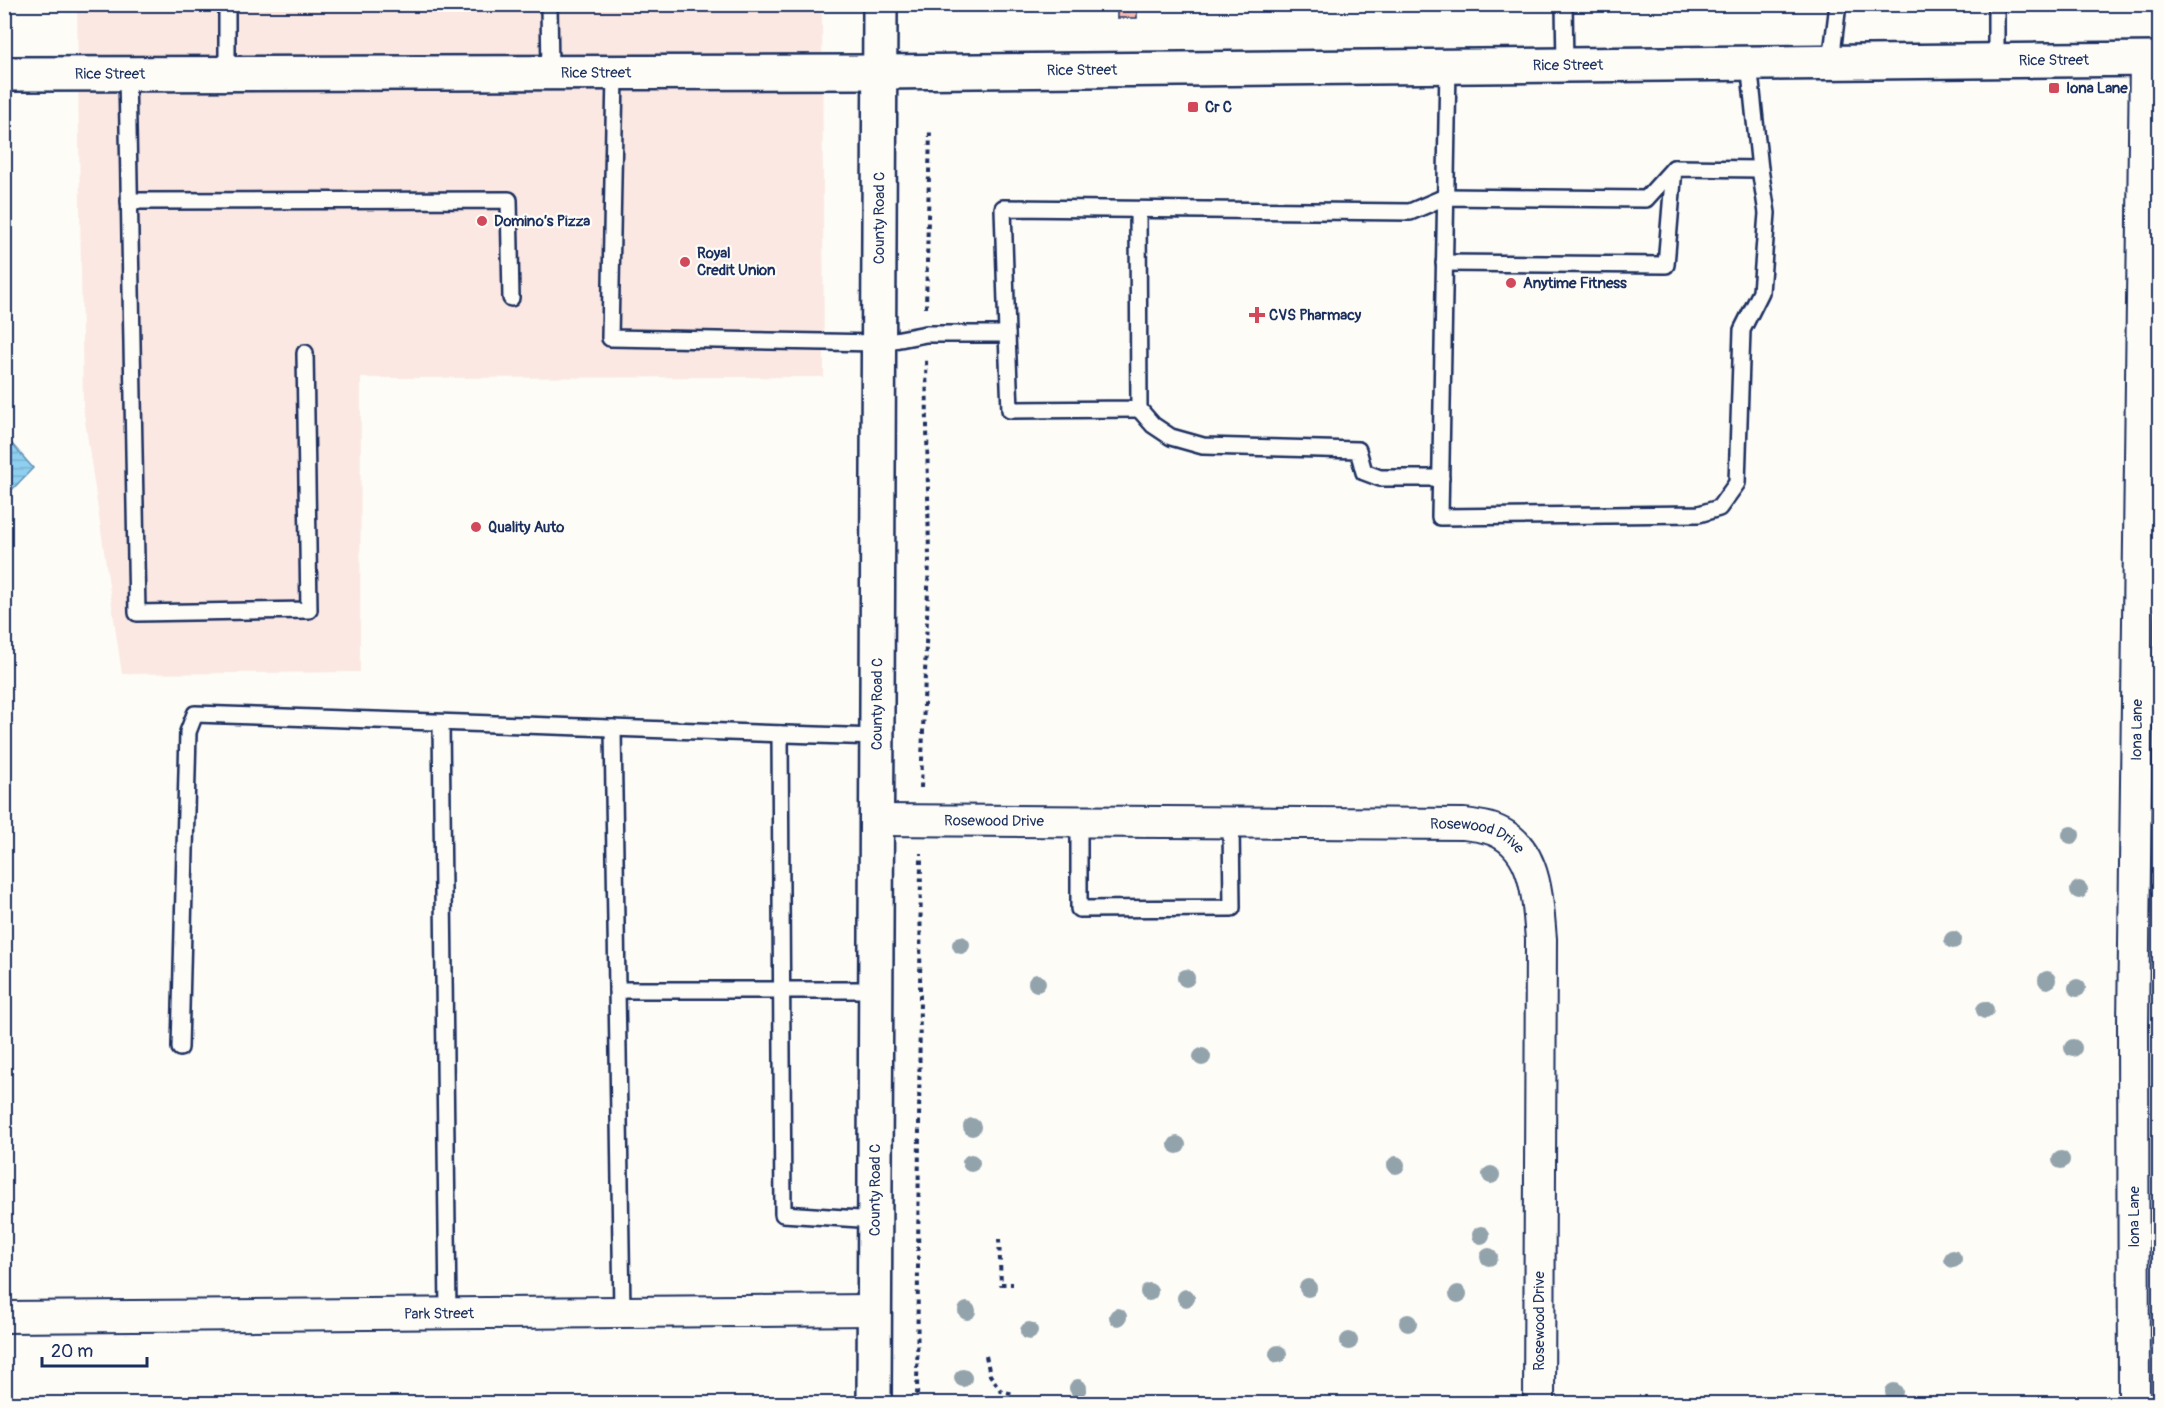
<svg xmlns="http://www.w3.org/2000/svg" width="2164" height="1408" font-family="Pangolin,sans-serif">
<style>
.built{fill:#fbe8e2}
.water{fill:url(#water-rules);stroke:#6190b6;stroke-width:1.5}
.building{fill:#f5bab1;stroke:#1b2f5e;stroke-width:1.5}
.lines{fill:none;stroke-linecap:round;stroke-linejoin:round}
.service-casing{stroke:#1b2f5e;stroke-width:20}
.minor-casing{stroke:#1b2f5e;stroke-width:34}
.secondary-casing{stroke:#1b2f5e;stroke-width:38}
.path{stroke:#1b2f5e;stroke-width:4;stroke-dasharray:4.5 4.5;stroke-linecap:butt}
.service{stroke:#fdfcf7;stroke-width:15}
.minor{stroke:#fdfcf7;stroke-width:30}
.secondary{stroke:#fdfcf7;stroke-width:33}
.tree{fill:#93a3ac}
.poi-dot{fill:#d1495b;stroke:#fdfcf7;stroke-width:2}
.labels{text-anchor:middle;stroke-width:4.5;stroke-linejoin:round;paint-order:stroke}
.street-label{font-size:15px;fill:#1b2f5e;stroke:#fdfcf7}
.poi-label{font-size:15px;font-weight:bold;fill:#1b2f5e;stroke:#fdfcf7;text-anchor:start}
</style>
<defs>
<pattern id="water-rules" width="6" height="5" patternUnits="userSpaceOnUse" patternTransform="scale(1.5)"><rect width="6" height="5" fill="#8fd0f0"/><path d="M0 2.5h6" fill="none" stroke="#7bb3d0"/></pattern>
</defs>
<rect width="100%" height="100%" fill="#fdfcf7"/>
<filter id="ink" filterUnits="userSpaceOnUse"><feTurbulence type="fractalNoise" baseFrequency=".0167" numOctaves="2"/><feDisplacementMap in="SourceGraphic" scale="12" xChannelSelector="R" yChannelSelector="G"/><feConvolveMatrix kernelMatrix="1 2 1 2 8 2 1 2 1" color-interpolation-filters="sRGB"/></filter>
<g filter="url(#ink)">
<!-- built -->
<polygon class="built" points="77,5 822,5 824,377 361,378 360,672 122,674 83,407"/>
<!-- water -->
<polygon class="water" points="4,435 33,468 5,497 4,497"/>
<!-- building -->
<rect class="building" x="1117" y="9" width="20" height="9"/>
<g class="lines">
<defs>
<g id="service">
<polyline points="227,4 227,74"/>
<polyline points="549,4 550,73"/>
<polyline points="1564,4 1565,65"/>
<polyline points="1996,4 1996,61"/>
<polyline points="1831,62 1838,4"/>
<polyline points="1448,66 1440,517 1699,514 1719,508 1737,483 1742,330 1761,292 1767,213 1760,169 1749,63"/>
<polyline points="127,74 137,613 309,610 305,353"/>
<polyline points="615,74 610,338 879,343 926,334 1007,334 1003,208 1410,212 1445,197 1646,199 1674,168 1760,169"/>
<polyline points="129,201 509,200 511,298"/>
<polyline points="1444,263 1666,265 1674,168"/>
<polyline points="1007,334 1010,410 1139,409 1138,210"/>
<polyline points="1139,409 1153,425 1171,437 1203,446 1358,450 1364,472 1380,478 1441,478"/>
<polyline points="441,723 448,1313"/>
<polyline points="613,728 622,1311"/>
<polyline points="780,734 783,1214 875,1220"/>
<polyline points="1079,821 1079,909 1232,908 1231,823"/>
<polyline points="617,990 876,990"/>
<polyline points="180,1048 188,732 195,714 877,737"/>
</g>
<g id="minor">
<path id="s1" d="M876,820L1464,824C1472,825 1480,826 1488,828C1538,842 1537,898 1541,939L1539,1404"/>
<path id="s2" d="M4,1317L874,1310"/>
<path id="s3" d="M2134,1404L2133,1024L2145,59"/>
</g>
<g id="secondary">
<path id="s4" d="M4,74L882,72L2160,59"/>
<path id="s5" d="M874,1404L880,4"/>
</g>
</defs>
<!-- service casing -->
<use href="#service" class="service-casing"/>
<!-- minor casing -->
<use href="#minor" class="minor-casing"/>
<!-- secondary casing -->
<use href="#secondary" class="secondary-casing"/>
<!-- path -->
<g class="path">
<polyline points="926,308 930,129"/>
<polyline points="921,788 929,560 926,358"/>
<polyline points="999,1239 1001,1284 1013,1284"/>
<polyline points="986,1356 990,1375 1001,1391 1014,1394"/>
<polyline points="917,1404 921,853"/>
</g>
<!-- service -->
<use href="#service" class="service"/>
<!-- minor -->
<use href="#minor" class="minor"/>
<!-- secondary -->
<use href="#secondary" class="secondary"/>
</g>
<!-- trees -->
<g class="tree">
<circle cx="2071" cy="835" r="9"/>
<circle cx="2079" cy="890" r="9"/>
<circle cx="1953" cy="940" r="9"/>
<circle cx="961" cy="945" r="9"/>
<circle cx="1186" cy="978" r="9"/>
<circle cx="2047" cy="980" r="9"/>
<circle cx="1037" cy="983" r="9"/>
<circle cx="2077" cy="988" r="9"/>
<circle cx="1985" cy="1010" r="9"/>
<circle cx="2073" cy="1048" r="9"/>
<circle cx="1202" cy="1057" r="9"/>
<circle cx="972" cy="1127" r="9"/>
<circle cx="1177" cy="1145" r="9"/>
<circle cx="2061" cy="1160" r="9"/>
<circle cx="971" cy="1163" r="9"/>
<circle cx="1396" cy="1165" r="9"/>
<circle cx="1491" cy="1175" r="9"/>
<circle cx="1481" cy="1235" r="9"/>
<circle cx="1489" cy="1257" r="9"/>
<circle cx="1953" cy="1259" r="9"/>
<circle cx="1308" cy="1288" r="9"/>
<circle cx="1149" cy="1292" r="9"/>
<circle cx="1458" cy="1294" r="9"/>
<circle cx="1186" cy="1298" r="9"/>
<circle cx="967" cy="1311" r="9"/>
<circle cx="1118" cy="1317" r="9"/>
<circle cx="1408" cy="1323" r="9"/>
<circle cx="1029" cy="1331" r="9"/>
<circle cx="1349" cy="1341" r="9"/>
<circle cx="1278" cy="1354" r="9"/>
<circle cx="963" cy="1378" r="9"/>
<circle cx="1078" cy="1388" r="9"/>
<circle cx="1894" cy="1392" r="9"/>
</g>
</g>
<!-- markers -->
<g class="poi-dot">
<rect x="2048" y="82" width="12" height="12" rx="3"/>
<rect x="1187" y="101" width="12" height="12" rx="3"/>
<circle cx="482" cy="221" r="6"/>
<circle cx="685" cy="262" r="6"/>
<circle cx="1511" cy="283" r="6"/>
<path d="M1254 306h6v6h6v6h-6v6h-6v-6h-6v-6h6z"/>
<circle cx="476" cy="527" r="6"/>
</g>
<g class="labels">
<!-- street labels -->
<g class="street-label">
<text dy="5" stroke="none"><textPath href="#s4" startOffset="2050">Rice Street</textPath></text>
<text dy="5" stroke="none"><textPath href="#s4" startOffset="1564">Rice Street</textPath></text>
<text dy="5" stroke="none"><textPath href="#s4" startOffset="1078">Rice Street</textPath></text>
<text dy="5" stroke="none"><textPath href="#s4" startOffset="592">Rice Street</textPath></text>
<text dy="5" stroke="none"><textPath href="#s4" startOffset="106">Rice Street</textPath></text>
<text dy="5" stroke="none"><textPath href="#s5" startOffset="1186">County Road C</textPath></text>
<text dy="5" stroke="none"><textPath href="#s5" startOffset="700">County Road C</textPath></text>
<text dy="5" stroke="none"><textPath href="#s3" startOffset="674">Iona Lane</textPath></text>
<text dy="5" stroke="none"><textPath href="#s1" startOffset="118">Rosewood Drive</textPath></text>
<text dy="5" stroke="none"><textPath href="#s1" startOffset="604">Rosewood Drive</textPath></text>
<text dy="5" stroke="none"><textPath href="#s5" startOffset="214">County Road C</textPath></text>
<text transform="translate(2134 1217) rotate(-90)" y="5">Iona Lane</text>
<text dy="5" stroke="none"><textPath href="#s2" startOffset="435">Park Street</textPath></text>
<text transform="translate(1539 1321) rotate(-90)" y="5">Rosewood Drive</text>
</g>
<!-- poi labels -->
<g class="poi-label">
<text x="2066" y="93">Iona Lane</text>
<text x="1205" y="112">Cr C</text>
<text x="494" y="226">Domino’s Pizza</text>
<text x="697" y="258">Royal<tspan x="697" dy="17">Credit Union</tspan></text>
<text x="1523" y="288">Anytime Fitness</text>
<text x="1269" y="320">CVS Pharmacy</text>
<text x="488" y="532">Quality Auto</text>
</g>
</g>
<!-- margin -->
<rect width="2164" height="1408" fill="none" stroke="#fdfcf7" stroke-width="24"/>
<rect x="12" y="12" width="2140" height="1384" fill="none" stroke="#1b2f5e" stroke-width="2" filter="url(#ink)"/>
<!-- scale -->
<path d="M42 1357v9h105v-9" fill="none" stroke="#1b2f5e" stroke-width="3"/>
<text x="51" y="1357" font-size="18" fill="#1b2f5e" stroke="#fdfcf7" stroke-width="4.5" paint-order="stroke">20 m</text>
</svg>
